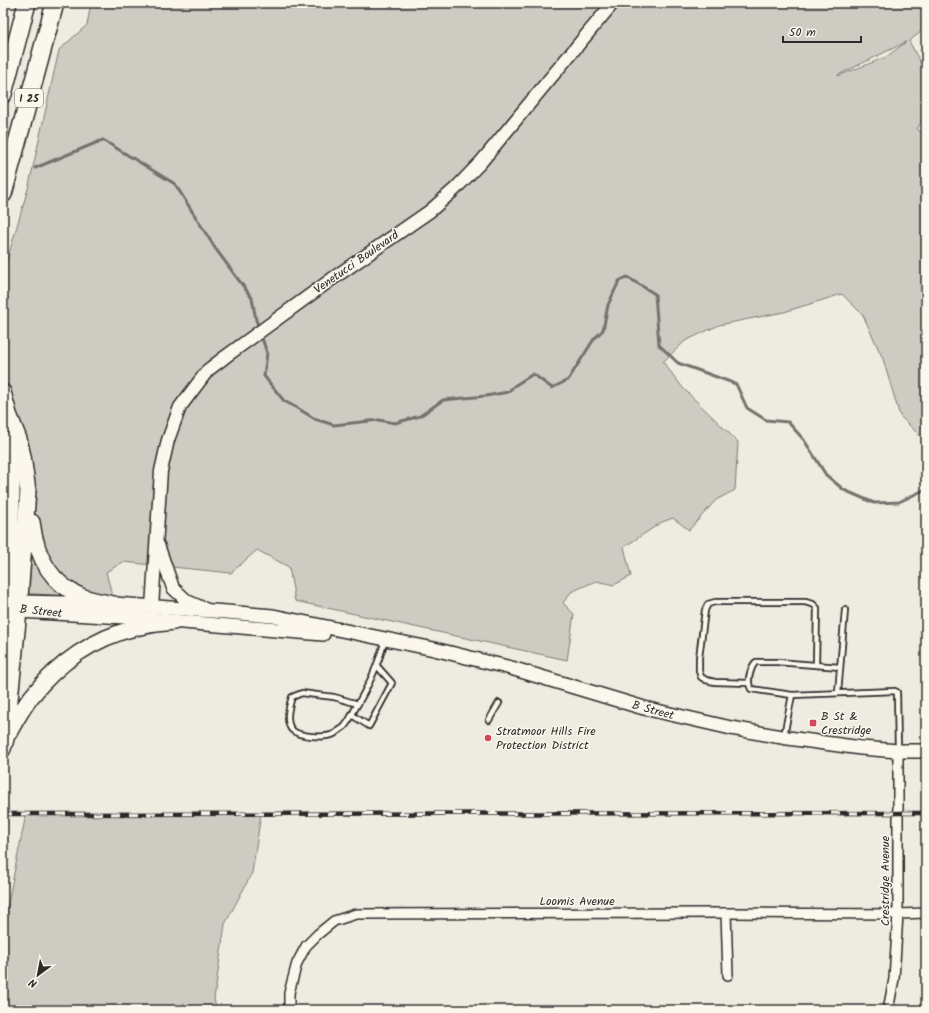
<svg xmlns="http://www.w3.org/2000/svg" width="929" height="1013" font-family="Kalam,sans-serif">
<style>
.grass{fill:#cecbc2;stroke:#7c7b76;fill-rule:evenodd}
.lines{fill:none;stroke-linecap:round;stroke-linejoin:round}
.stream{stroke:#74726e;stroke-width:3}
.service-casing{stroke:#2b2b2b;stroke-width:8}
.minor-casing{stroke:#2b2b2b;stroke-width:12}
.tertiary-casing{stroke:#2b2b2b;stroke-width:15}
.secondary-casing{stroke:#2b2b2b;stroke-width:16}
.primary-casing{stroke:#2b2b2b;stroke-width:18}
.motorway-casing{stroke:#2b2b2b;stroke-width:20}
.service{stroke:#fbf7ec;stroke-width:4.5}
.minor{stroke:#fbf7ec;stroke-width:9}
.tertiary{stroke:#fbf7ec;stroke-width:12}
.secondary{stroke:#fbf7ec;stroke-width:13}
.primary{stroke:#fbf7ec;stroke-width:15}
.motorway{stroke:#fbf7ec;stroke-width:17}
.rail-casing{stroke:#2b2b2b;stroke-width:4.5}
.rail{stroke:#fbf7ec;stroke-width:3;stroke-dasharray:9;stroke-linecap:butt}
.poi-dot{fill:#d1495b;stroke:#fbf7ec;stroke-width:1.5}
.labels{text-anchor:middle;stroke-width:3;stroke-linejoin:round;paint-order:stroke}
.shield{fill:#fbf7ec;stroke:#696865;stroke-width:1}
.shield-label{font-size:11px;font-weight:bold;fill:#2b2b2b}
.street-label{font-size:12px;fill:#2b2b2b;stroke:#fbf7ec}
.poi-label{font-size:12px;fill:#2b2b2b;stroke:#fbf7ec;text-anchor:start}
</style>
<rect width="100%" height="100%" fill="#eeebe0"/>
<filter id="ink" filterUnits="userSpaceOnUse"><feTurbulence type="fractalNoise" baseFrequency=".025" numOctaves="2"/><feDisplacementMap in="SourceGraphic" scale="8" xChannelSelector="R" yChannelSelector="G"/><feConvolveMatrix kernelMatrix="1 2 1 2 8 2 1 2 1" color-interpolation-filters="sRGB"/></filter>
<g filter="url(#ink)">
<!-- grass -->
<g class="grass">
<path d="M91,3H926V28L909,41L926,73V114L917,129L926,136V442L900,416L883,359L863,315L842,294L784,312L719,325L685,341L663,362L683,388L738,442L735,490L716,500L689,530L673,518L662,522L624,547L631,576L614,585L596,581L571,592L563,603L574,614L567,660L295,601L289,567L257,550L231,573L123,562L106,572L113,599L3,592V274L29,185L59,50L87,25ZM906,42L886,57L838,76V75Z"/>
<polygon points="26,814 261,814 252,873 225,924 214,999 217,1010 3,1010 3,928"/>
</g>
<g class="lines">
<!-- stream -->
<g class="stream">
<polyline points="35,168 103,140 175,184 215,248 252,298 256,320 259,328"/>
<polyline points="261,335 267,353 264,376 284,401 299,409 315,419 334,425 379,420 395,423 420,416 443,400 486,396 508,392 514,386 533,374 552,388 568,380 594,339 603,330 608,305 619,281 627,277 655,294 659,345 678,363 736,384 747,408 766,420 788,422 804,440 826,475 844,490 874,503 899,502 926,489"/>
</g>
<defs>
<g id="service">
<polyline points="749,683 715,682 706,680 701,677 699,671 699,658 705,610 708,604 715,602 805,602 813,604 817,608 816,665"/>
<polyline points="838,693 845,610"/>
<path d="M792,695L751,689C750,687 749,685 749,683C748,677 752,665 756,662H777L840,667"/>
<path d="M358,704L334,697L317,695L302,693L292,697C289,706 285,722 292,730C299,737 325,738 334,734C337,732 341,729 344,727C349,722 352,715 355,709C363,695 372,679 377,664C380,657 382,649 385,641"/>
<polyline points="352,715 369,726 392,683 377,666"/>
<polyline points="489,720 499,703"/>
<polyline points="784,736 792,695 895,691 897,692 898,750"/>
</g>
<g id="minor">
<polyline points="726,913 728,975"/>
<polyline points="289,1010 289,993 297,963 306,946 318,934 334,921 356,914 726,913 898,914 926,913"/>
<polyline points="888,1010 894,979 898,914 898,751"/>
</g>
<g id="tertiary">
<polyline points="158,545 173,588 187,601 205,609"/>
<polyline points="152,607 161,471 168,440 180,407 208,370 225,357 332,279 430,211 455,189 481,162 543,87 613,3"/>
</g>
<g id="secondary">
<polyline points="10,605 20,602 114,604 227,612 273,616 434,649 511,668 644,708 731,728 788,738 861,748 898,751 926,751"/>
<polyline points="10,607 19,611 125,617 323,634"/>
</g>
<g id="primary">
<polyline points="3,392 9,414 19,439 23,456 28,491 19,611 6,739 3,749"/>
<path d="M32,522C36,554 49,583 81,596C91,600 103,602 114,604"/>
<polyline points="3,654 11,523 13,455 12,439"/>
<path d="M9,733C16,720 23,707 32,696C58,663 94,638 135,628C148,625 161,623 174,622"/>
</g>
<g id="motorway">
<polyline points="3,94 27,3"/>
<polyline points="3,194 55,3"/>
</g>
</defs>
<!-- service casing -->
<use href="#service" class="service-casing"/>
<!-- minor casing -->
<use href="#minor" class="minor-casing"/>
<!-- tertiary casing -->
<use href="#tertiary" class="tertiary-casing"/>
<!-- secondary casing -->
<use href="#secondary" class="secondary-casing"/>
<!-- primary casing -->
<use href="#primary" class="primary-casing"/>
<!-- motorway casing -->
<use href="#motorway" class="motorway-casing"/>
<!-- service -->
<use href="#service" class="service"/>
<!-- minor -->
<use href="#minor" class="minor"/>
<!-- tertiary -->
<use href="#tertiary" class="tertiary"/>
<!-- secondary -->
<use href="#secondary" class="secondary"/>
<!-- primary -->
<use href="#primary" class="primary"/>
<!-- motorway -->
<use href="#motorway" class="motorway"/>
<defs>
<polyline id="rail" points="3,814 926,813"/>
</defs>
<!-- rail casing -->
<use href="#rail" class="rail-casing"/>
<!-- rail -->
<use href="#rail" class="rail"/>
</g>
</g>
<!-- markers -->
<g class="poi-dot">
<rect x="809" y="719" width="8" height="8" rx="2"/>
<circle cx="488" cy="738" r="4"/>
</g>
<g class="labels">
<!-- shield labels -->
<rect class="shield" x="15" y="89" width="28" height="18" rx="3"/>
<g class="shield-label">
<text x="29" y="102">I 25</text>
</g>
<!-- street labels -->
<g class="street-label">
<text transform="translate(356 262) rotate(-35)" y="4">Venetucci Boulevard</text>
<text transform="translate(41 611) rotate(6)" y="4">B Street</text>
<text transform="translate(653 710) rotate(15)" y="4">B Street</text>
<text transform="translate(885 881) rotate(-90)" y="4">Crestridge Avenue</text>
<text x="577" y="905">Loomis Avenue</text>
</g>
<!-- poi labels -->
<g class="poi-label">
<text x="821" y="720">B St &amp;<tspan x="821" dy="14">Crestridge</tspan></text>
<text x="496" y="735">Stratmoor Hills Fire<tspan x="496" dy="14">Protection District</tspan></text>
</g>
</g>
<!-- margin -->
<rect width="929" height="1013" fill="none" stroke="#fbf7ec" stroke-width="16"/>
<rect x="8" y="8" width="913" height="997" fill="none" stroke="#2b2b2b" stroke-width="1.5" filter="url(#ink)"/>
<!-- north arrow -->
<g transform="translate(38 975) rotate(212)" stroke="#fbf7ec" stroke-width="3" paint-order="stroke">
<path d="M0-3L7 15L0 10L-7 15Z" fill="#2b2b2b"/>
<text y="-6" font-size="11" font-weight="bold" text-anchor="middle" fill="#2b2b2b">N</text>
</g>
<!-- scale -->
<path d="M783 36v6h78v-6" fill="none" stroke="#2b2b2b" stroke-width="2"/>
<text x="789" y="36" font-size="12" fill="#2b2b2b" stroke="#fbf7ec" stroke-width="3" paint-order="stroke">50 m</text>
</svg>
